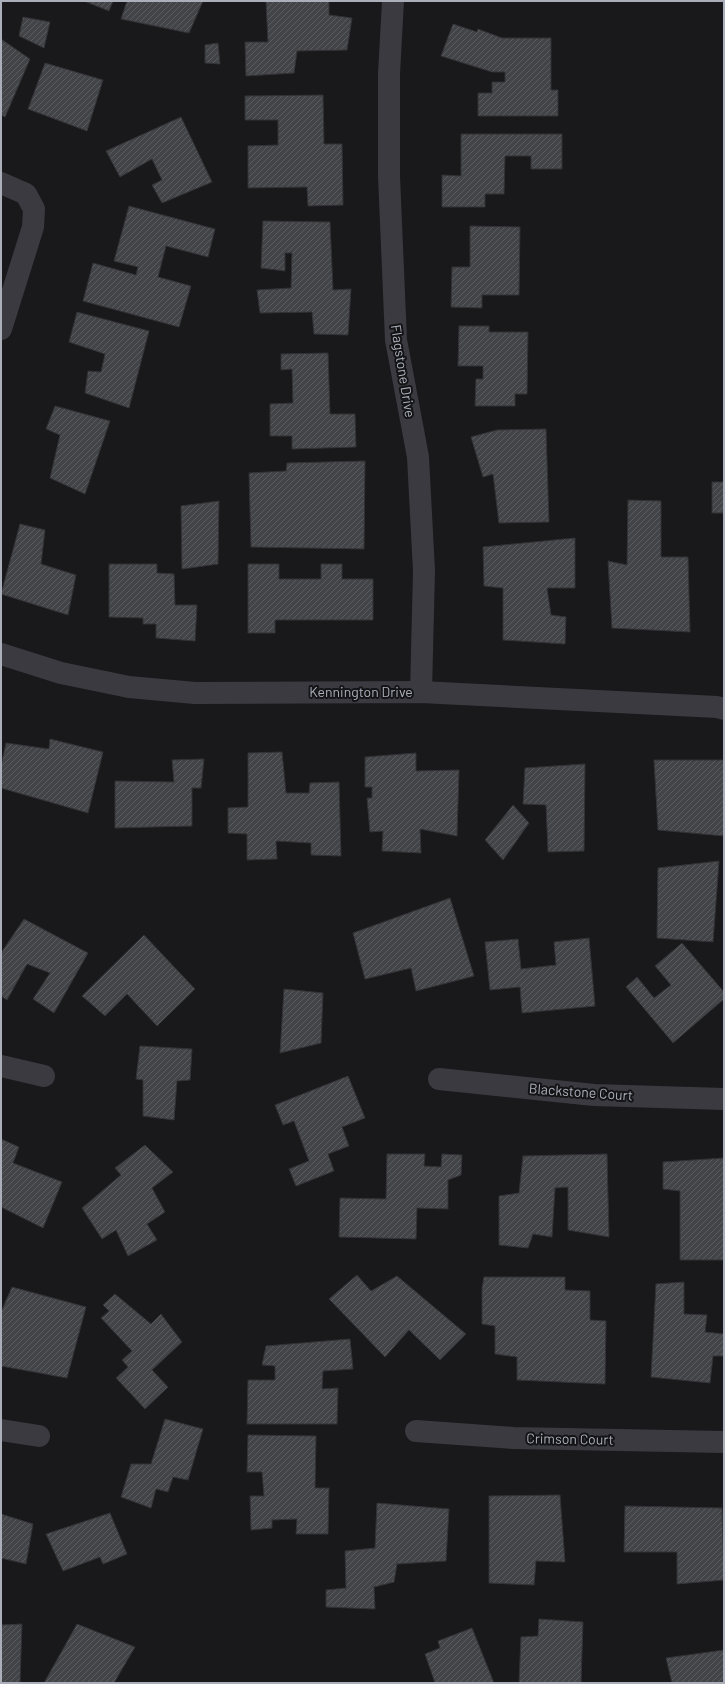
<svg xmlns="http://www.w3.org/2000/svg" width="725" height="1684" font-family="Barlow,sans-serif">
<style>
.building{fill:url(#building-hatch);stroke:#333337}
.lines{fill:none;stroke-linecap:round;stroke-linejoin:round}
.minor{stroke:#3a3a40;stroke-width:22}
.labels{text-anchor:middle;stroke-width:4;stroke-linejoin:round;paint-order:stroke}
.street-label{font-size:14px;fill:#abafba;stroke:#141416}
</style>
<defs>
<pattern id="building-hatch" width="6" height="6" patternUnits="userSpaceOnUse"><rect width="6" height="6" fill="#434448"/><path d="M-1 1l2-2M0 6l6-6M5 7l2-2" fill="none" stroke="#5b5c60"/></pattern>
</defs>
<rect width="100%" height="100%" fill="#19191b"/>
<!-- building -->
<g class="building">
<polygon points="84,1 113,1 109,11"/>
<polygon points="127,1 203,1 189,33 121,19"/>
<polygon points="266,1 329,1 329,15 352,18 347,50 297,51 294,73 246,76 245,42 268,42"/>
<polygon points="23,17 50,22 44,48 19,36"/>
<polygon points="453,24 477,32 478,29 502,38 551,38 551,90 558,90 558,116 478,116 478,93 492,93 492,82 505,82 505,72 492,72 441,56"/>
<polygon points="1,39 30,59 5,117 1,115"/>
<polygon points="218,43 220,64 205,63 205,45"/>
<polygon points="45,63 103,80 87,131 28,109"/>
<polygon points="323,95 324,144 342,144 343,205 308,206 307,187 248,188 248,146 278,145 278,120 245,120 245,96"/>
<polygon points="181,117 212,182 162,203 152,185 162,180 152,159 120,177 106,151"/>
<polygon points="461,134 562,134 562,169 531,169 531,156 505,156 504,194 485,194 485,207 442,207 442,175 461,176"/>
<polygon points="129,206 215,229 208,257 166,246 158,277 191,286 179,327 83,301 93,263 136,275 138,267 114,261"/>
<polygon points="263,221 330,222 333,290 351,289 348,335 314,334 312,312 260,313 257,290 291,288 292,253 285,253 285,271 261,268"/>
<polygon points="470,226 520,227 519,295 482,295 482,308 451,307 452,267 470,267"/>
<polygon points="77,312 149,331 129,408 85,393 88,371 101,372 105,354 69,342"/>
<polygon points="459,326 489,326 489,332 528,332 527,394 515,394 515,406 475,406 476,379 483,379 483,366 458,366"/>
<polygon points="328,353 330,414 355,414 356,447 292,449 292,436 270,436 270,404 293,403 292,369 281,370 281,354"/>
<polygon points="55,406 110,421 85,494 50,478 60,435 46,429"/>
<polygon points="546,429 549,522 499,523 493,474 483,477 471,437 497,430"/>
<polygon points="365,461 364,549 251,547 249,473 286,471 287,463"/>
<rect x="712" y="482" width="12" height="31"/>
<polygon points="628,500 661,501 661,557 688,557 690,632 612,628 608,561 627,565"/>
<polygon points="219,501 218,564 182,569 181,506"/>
<polygon points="20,524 45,530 41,564 76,575 68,615 1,594"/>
<polygon points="575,538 575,588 547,588 551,615 566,617 565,644 503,640 503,588 484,586 483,547"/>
<polygon points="109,564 157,564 157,573 174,574 175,605 197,605 195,641 156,638 156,624 143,624 143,618 109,617"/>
<polygon points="248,564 279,564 279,579 321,579 321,564 342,564 342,579 373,579 373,620 275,620 275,633 248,633"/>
<polygon points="50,739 103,752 88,813 1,788 1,766 6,743 49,749"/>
<polygon points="282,752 286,793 309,793 310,783 339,782 341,856 311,855 311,843 276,841 277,859 247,860 247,834 228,833 228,808 248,807 248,753"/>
<polygon points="416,753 416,771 459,770 457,836 420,829 421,853 382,851 383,831 370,832 367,798 372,798 372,787 365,787 365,757"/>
<polygon points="204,759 201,788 192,788 192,826 115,828 115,781 174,782 172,760"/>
<polygon points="654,760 724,760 724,836 658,830"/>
<polygon points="585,764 584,851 548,852 546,805 523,804 525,768"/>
<polygon points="513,805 529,823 503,860 485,840"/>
<polygon points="719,861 713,942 657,938 658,868"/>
<polygon points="450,898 474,976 416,991 411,968 365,979 353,933"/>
<polygon points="24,919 88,953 54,1013 33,999 50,973 27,964 7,1000 1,996 1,953"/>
<polygon points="144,935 195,989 157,1026 127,994 105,1016 82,996"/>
<polygon points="589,938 595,1006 522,1013 520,987 490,990 485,942 518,939 521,969 556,965 554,942"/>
<polygon points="682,943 724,992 724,999 673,1043 626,987 637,977 654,998 671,985 655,966"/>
<polygon points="284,989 323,993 321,1043 280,1053"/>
<polygon points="140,1046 192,1049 190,1080 177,1081 174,1120 143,1116 143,1080 136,1079"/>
<polygon points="348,1076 365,1118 342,1127 349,1146 328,1154 334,1171 296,1186 289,1169 309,1161 294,1121 283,1125 275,1105"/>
<polygon points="1,1139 19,1147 13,1163 62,1182 43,1228 1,1207"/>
<polygon points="145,1145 173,1172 152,1188 165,1212 147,1224 157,1240 128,1256 116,1230 102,1239 82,1208 121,1175 115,1168"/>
<polygon points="387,1154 425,1154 424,1166 441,1167 442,1154 462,1155 461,1175 448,1180 448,1209 417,1208 416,1239 339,1237 340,1198 386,1199"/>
<polygon points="607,1154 609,1237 568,1230 568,1187 555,1188 552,1237 533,1234 528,1248 499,1245 499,1196 519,1193 523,1156"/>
<polygon points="724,1158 724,1260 680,1260 680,1191 663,1189 663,1162"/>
<polygon points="357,1275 371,1291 397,1276 466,1334 440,1360 409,1330 385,1357 329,1299"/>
<polygon points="484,1277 565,1277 565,1290 590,1291 590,1320 606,1321 605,1384 517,1380 517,1357 495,1354 495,1326 482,1324 482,1288"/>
<polygon points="684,1282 684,1314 707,1315 705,1332 724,1334 724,1356 713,1356 710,1383 651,1377 656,1284"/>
<polygon points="12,1287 86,1307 67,1378 1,1366 1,1312"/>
<polygon points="115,1294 151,1324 161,1314 182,1342 152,1370 168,1387 145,1409 116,1378 128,1367 122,1360 132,1351 101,1318 109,1311 103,1305"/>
<polygon points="350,1339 353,1369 323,1371 322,1389 338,1388 337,1424 247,1424 248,1380 275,1380 275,1366 262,1365 266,1346"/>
<polygon points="165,1419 203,1429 188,1480 173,1477 168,1492 156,1489 151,1508 121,1497 131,1464 151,1464"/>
<polygon points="248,1435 316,1436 315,1488 329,1488 328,1534 296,1534 297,1519 272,1520 272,1528 251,1530 250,1496 264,1496 262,1472 247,1472"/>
<polygon points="560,1495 565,1562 536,1561 534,1585 489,1583 489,1496"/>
<polygon points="377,1503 449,1509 446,1561 397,1564 394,1582 374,1587 375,1609 326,1607 326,1590 346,1588 345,1551 375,1548"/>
<polygon points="625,1506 722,1508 724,1580 677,1584 677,1552 624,1552"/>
<polygon points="110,1513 127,1554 103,1564 100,1557 63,1571 46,1534"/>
<polygon points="1,1514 33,1524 26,1564 1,1558"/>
<polygon points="539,1619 583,1622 581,1683 519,1683 521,1637 538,1636"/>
<polygon points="22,1624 20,1683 1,1683 1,1625"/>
<polygon points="77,1624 135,1647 114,1683 44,1683"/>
<polygon points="472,1628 494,1683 435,1683 425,1654 440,1648 438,1641"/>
<polygon points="724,1650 724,1683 672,1683 666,1658"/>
</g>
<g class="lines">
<!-- minor -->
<g class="minor">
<polyline points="393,1 389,74 389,176 396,340 418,457 424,571 421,692"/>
<polyline points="1,183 26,194 34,209 33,227 1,329"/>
<polyline points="1,654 61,673 129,687 195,693 421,692 717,707 724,709"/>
<polyline points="1,1066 44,1076"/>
<polyline points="439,1079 594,1095 724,1099"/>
<polyline points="1,1430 39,1436"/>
<polyline points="416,1431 513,1438 724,1442"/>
</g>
</g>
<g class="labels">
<!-- street labels -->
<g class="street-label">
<text transform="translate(403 371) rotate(81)" y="5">Flagstone Drive</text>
<text x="361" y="697">Kennington Drive</text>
<text transform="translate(581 1092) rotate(4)" y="5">Blackstone Court</text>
<text transform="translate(570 1439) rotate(1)" y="5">Crimson Court</text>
</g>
</g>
<!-- border -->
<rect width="725" height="1684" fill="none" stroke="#abafba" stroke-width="4"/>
</svg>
